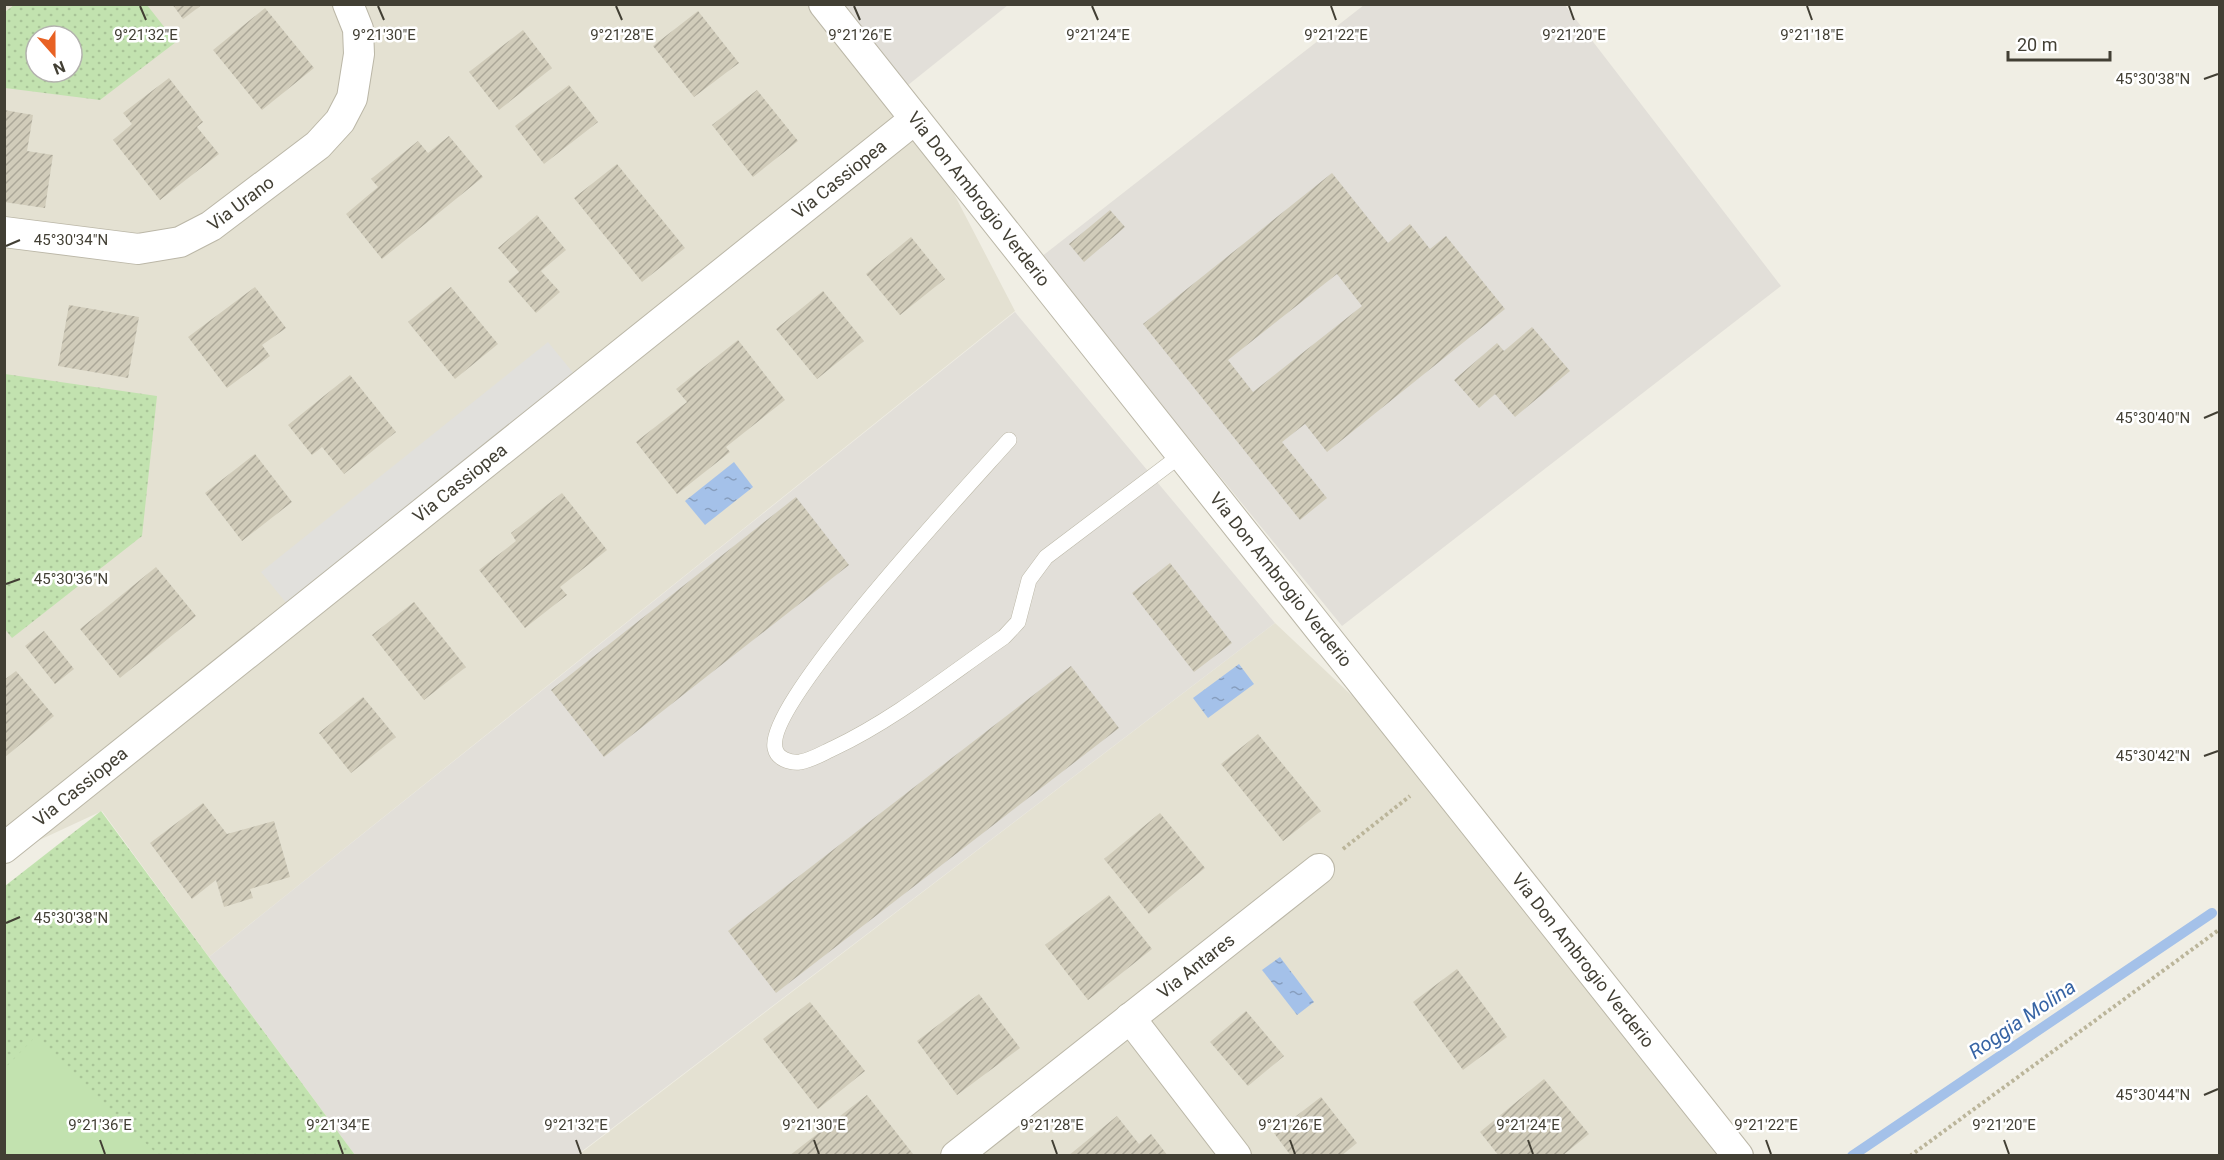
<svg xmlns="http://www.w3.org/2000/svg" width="2224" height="1160" font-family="Roboto,sans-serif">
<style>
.residential{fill:#e4e1d2;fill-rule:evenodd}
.industrial{fill:#e2dfd9}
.grass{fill:url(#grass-dots);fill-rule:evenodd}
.pitch{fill:#c2e2af}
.parking{fill:#e1e0dc}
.water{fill:url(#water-ripples)}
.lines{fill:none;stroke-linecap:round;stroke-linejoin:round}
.stream{stroke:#a4c1e9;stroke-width:10}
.building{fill:url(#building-hatch);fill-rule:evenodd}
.service-casing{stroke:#bbb7a7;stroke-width:16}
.minor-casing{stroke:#bbb7a7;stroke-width:32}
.path{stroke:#bbb59a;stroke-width:4;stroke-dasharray:3 3;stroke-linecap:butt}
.service{stroke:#fff;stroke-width:15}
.minor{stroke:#fff;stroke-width:30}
.ticks{fill:none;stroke:#423f34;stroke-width:2}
.labels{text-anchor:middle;stroke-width:5;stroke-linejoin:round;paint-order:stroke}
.street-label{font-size:18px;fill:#423f34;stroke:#fff}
.water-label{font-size:20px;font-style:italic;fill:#3764a4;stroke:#fff}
.ticks-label{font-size:15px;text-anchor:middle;fill:#423f34;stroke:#fff;stroke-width:5;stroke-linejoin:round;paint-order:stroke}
</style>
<defs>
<pattern id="grass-dots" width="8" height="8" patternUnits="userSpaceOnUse" patternTransform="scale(1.5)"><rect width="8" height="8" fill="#c2e2af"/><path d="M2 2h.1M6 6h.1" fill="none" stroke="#a8c397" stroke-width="1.8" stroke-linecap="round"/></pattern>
<pattern id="water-ripples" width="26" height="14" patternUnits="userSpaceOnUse" patternTransform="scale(1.5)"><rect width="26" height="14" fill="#a4c1e9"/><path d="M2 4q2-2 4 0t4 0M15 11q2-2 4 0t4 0" fill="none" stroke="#879ebe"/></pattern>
<pattern id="building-hatch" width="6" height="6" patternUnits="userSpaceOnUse" patternTransform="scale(1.5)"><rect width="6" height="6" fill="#d1ccba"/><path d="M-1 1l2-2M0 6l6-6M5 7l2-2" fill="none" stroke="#aba798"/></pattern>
</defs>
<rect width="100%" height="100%" fill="#f0eee4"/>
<!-- residential -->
<g class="residential">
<path d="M4,5H824L915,119L1015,311L209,957L102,811L5,856ZM36,36H72V72H36Z"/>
<polygon points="1275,623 1436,775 1738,1156 577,1156"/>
</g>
<!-- industrial -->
<g class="industrial">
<polygon points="1564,4 1781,286 1342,626 1041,257 1364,5"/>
<polygon points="837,5 1008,5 903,89"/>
<polygon points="1015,312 1275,623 577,1155 355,1155 209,957"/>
</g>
<!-- grass -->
<g class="grass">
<path d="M14,5H147L176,42L100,100L5,88V12ZM36,36H72V72H36Z"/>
<polygon points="5,374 157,396 142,536 12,638 4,628"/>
<polygon points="101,811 355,1155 5,1156 5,886"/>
</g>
<!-- pitch -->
<polygon class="pitch" points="35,1037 158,1155 5,1155 5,1068"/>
<!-- parking -->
<polygon class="parking" points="548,342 583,385 296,615 261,572"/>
<!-- water -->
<g class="water">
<polygon points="734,462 753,487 705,525 685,501"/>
<polygon points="1239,664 1254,684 1208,718 1193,698"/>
<polygon points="1280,957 1314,1002 1297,1015 1262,970"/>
</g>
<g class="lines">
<!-- stream -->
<polyline class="stream" points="1852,1156 2212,913"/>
</g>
<!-- building -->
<g class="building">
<polygon points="172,4 203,4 183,19"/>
<polygon points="265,8 314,68 262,110 213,50"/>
<polygon points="698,11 739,63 694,97 653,46"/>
<polygon points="523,30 552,68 499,110 469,72"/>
<polygon points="169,78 203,122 197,127 219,154 160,200 113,140 132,124 123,113"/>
<polygon points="569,85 598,122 544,164 515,126"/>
<polygon points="757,90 798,141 753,177 712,125"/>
<polygon points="4,110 33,115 27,151 53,155 45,208 4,202"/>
<polygon points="449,136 483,177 382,259 346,214 378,187 371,179 418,141 428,153"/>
<polygon points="617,164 685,248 642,282 574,198"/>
<path d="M1332,173L1388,243L1410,224L1430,249L1446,236L1505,309L1327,452L1305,424L1282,442L1327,498L1300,520L1143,324ZM1337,274L1362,306L1253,392L1228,360Z"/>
<polygon points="1110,210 1125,227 1084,262 1069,244"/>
<polygon points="537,215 566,250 541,271 560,292 536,313 508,281 519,272 498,248"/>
<polygon points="911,237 945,279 900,315 866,274"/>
<polygon points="255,287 286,328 262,345 270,356 227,388 188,337"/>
<polygon points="451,287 498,344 455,379 408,322"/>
<polygon points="823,291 864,341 817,379 776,329"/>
<polygon points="69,305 139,317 128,378 58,366"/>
<polygon points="1532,327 1570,371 1515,417 1495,394 1479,408 1454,380 1497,343 1504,351"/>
<polygon points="738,340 785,400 726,447 730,452 677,494 636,442 687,402 676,389"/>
<polygon points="350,375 396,432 344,474 322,447 312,455 288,425"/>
<polygon points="255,454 292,502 242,541 205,493"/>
<polygon points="562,493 607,550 560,587 567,595 525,628 479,570 516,541 511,533"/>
<polygon points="796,497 849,565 604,757 551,690"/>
<polygon points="1170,563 1232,643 1194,672 1132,593"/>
<polygon points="156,567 196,616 120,678 80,629"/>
<polygon points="414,602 466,667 424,700 372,635"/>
<polygon points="44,631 74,669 55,684 25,646"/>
<polygon points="1071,666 1119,728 776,993 728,931"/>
<polygon points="16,671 54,716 4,758 4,680"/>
<polygon points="363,697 396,737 351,773 319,733"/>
<polygon points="1258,734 1321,811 1283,841 1221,764"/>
<polygon points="203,803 227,834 274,821 290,877 250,889 253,898 224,907 216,880 192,899 150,843"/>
<polygon points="1160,813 1205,868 1149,914 1104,859"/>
<polygon points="1109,895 1152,949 1088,1000 1045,945"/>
<polygon points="1457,969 1507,1037 1463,1070 1413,1002"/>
<polygon points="979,994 1020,1048 957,1095 917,1041"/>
<polygon points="810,1002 865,1071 818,1109 763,1039"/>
<polygon points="1246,1011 1284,1056 1248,1086 1210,1042"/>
<polygon points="1544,1079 1589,1134 1562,1156 1499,1156 1480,1132"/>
<polygon points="867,1095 913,1154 912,1156 789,1156"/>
<polygon points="1321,1097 1357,1143 1341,1156 1291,1156 1274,1133"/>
<polygon points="1117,1116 1139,1144 1151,1134 1168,1156 1068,1156"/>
</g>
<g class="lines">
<defs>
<path id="service" d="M1009,440C971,483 765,703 775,748C777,759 790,763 800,762C812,760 823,753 834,748C895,719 949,675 1004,637L1018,622L1029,580L1046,557L1181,455"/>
<g id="minor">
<path id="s1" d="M824,4L1738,1156"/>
<path id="s2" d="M4,232L138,249L180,242L211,226L318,145L340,121L352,98L359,54L358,29L348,4"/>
<path id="s3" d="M4,848L915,119"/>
<polyline points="1130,1018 1236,1156"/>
<path id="s4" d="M956,1156L1319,869"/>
</g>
</defs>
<!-- service casing -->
<use href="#service" class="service-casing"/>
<!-- minor casing -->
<use href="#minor" class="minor-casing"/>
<!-- path -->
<g class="path">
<polyline points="1343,849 1410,796"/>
<polyline points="1910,1156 2220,929"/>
</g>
<!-- service -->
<use href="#service" class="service"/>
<!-- minor -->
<use href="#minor" class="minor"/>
</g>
<!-- ticks -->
<path class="ticks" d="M140,6L146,20M378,6L384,20M616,6L622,20M854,6L860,20M1092,6L1098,20M1331,6L1336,20M1569,6L1574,20M1807,6L1812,20M2204,79L2218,74M6,246L20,240M2204,418L2218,412M6,584L20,579M2204,756L2218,751M6,923L20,917M2204,1095L2218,1089M100,1140L105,1154M338,1140L343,1154M576,1140L581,1154M814,1140L819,1154M1052,1140L1057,1154M1290,1140L1295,1154M1528,1140L1533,1154M1766,1140L1771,1154M2004,1140L2009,1154"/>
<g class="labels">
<!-- street labels -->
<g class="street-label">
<text dy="6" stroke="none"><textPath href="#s3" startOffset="1070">Via Cassiopea</textPath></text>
<text dy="6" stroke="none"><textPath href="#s1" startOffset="249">Via Don Ambrogio Verderio</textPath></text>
<text dy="6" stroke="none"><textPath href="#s2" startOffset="250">Via Urano</textPath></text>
<text dy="6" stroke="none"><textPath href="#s3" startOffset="584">Via Cassiopea</textPath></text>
<text dy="6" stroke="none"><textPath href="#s1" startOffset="735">Via Don Ambrogio Verderio</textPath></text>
<text dy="6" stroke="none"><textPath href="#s3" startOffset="98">Via Cassiopea</textPath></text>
<text dy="6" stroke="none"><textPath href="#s1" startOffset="1221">Via Don Ambrogio Verderio</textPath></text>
<text dy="6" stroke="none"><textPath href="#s4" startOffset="306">Via Antares</textPath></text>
</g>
<!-- water labels -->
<g class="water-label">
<text transform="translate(2022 1019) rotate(-34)" y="7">Roggia Molina</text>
</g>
</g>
<g class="ticks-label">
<text x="146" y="40">9°21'32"E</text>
<text x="384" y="40">9°21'30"E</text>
<text x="622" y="40">9°21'28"E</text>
<text x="860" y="40">9°21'26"E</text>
<text x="1098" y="40">9°21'24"E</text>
<text x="1336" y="40">9°21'22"E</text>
<text x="1574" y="40">9°21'20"E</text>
<text x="1812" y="40">9°21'18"E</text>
<text x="2153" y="84">45°30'38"N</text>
<text x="71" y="245">45°30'34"N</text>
<text x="2153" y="423">45°30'40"N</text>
<text x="71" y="584">45°30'36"N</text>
<text x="2153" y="761">45°30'42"N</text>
<text x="71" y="923">45°30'38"N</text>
<text x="2153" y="1100">45°30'44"N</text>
<text x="100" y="1130">9°21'36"E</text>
<text x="338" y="1130">9°21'34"E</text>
<text x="576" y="1130">9°21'32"E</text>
<text x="814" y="1130">9°21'30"E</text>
<text x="1052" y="1130">9°21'28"E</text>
<text x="1290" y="1130">9°21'26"E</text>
<text x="1528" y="1130">9°21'24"E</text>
<text x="1766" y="1130">9°21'22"E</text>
<text x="2004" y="1130">9°21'20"E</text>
</g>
<!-- border -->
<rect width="2224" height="1160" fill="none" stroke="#423f34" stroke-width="12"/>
<!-- north arrow -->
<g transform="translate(54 54) rotate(159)"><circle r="28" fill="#ffffff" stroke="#b3b2ae" stroke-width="1.5"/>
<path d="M0-4.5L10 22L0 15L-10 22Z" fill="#e86123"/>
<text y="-9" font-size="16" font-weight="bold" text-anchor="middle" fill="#423f34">N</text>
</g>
<!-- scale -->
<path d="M2008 51v9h102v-9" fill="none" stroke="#423f34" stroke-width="3"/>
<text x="2017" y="51" font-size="18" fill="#423f34" stroke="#ffffff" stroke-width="4.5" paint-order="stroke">20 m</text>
</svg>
